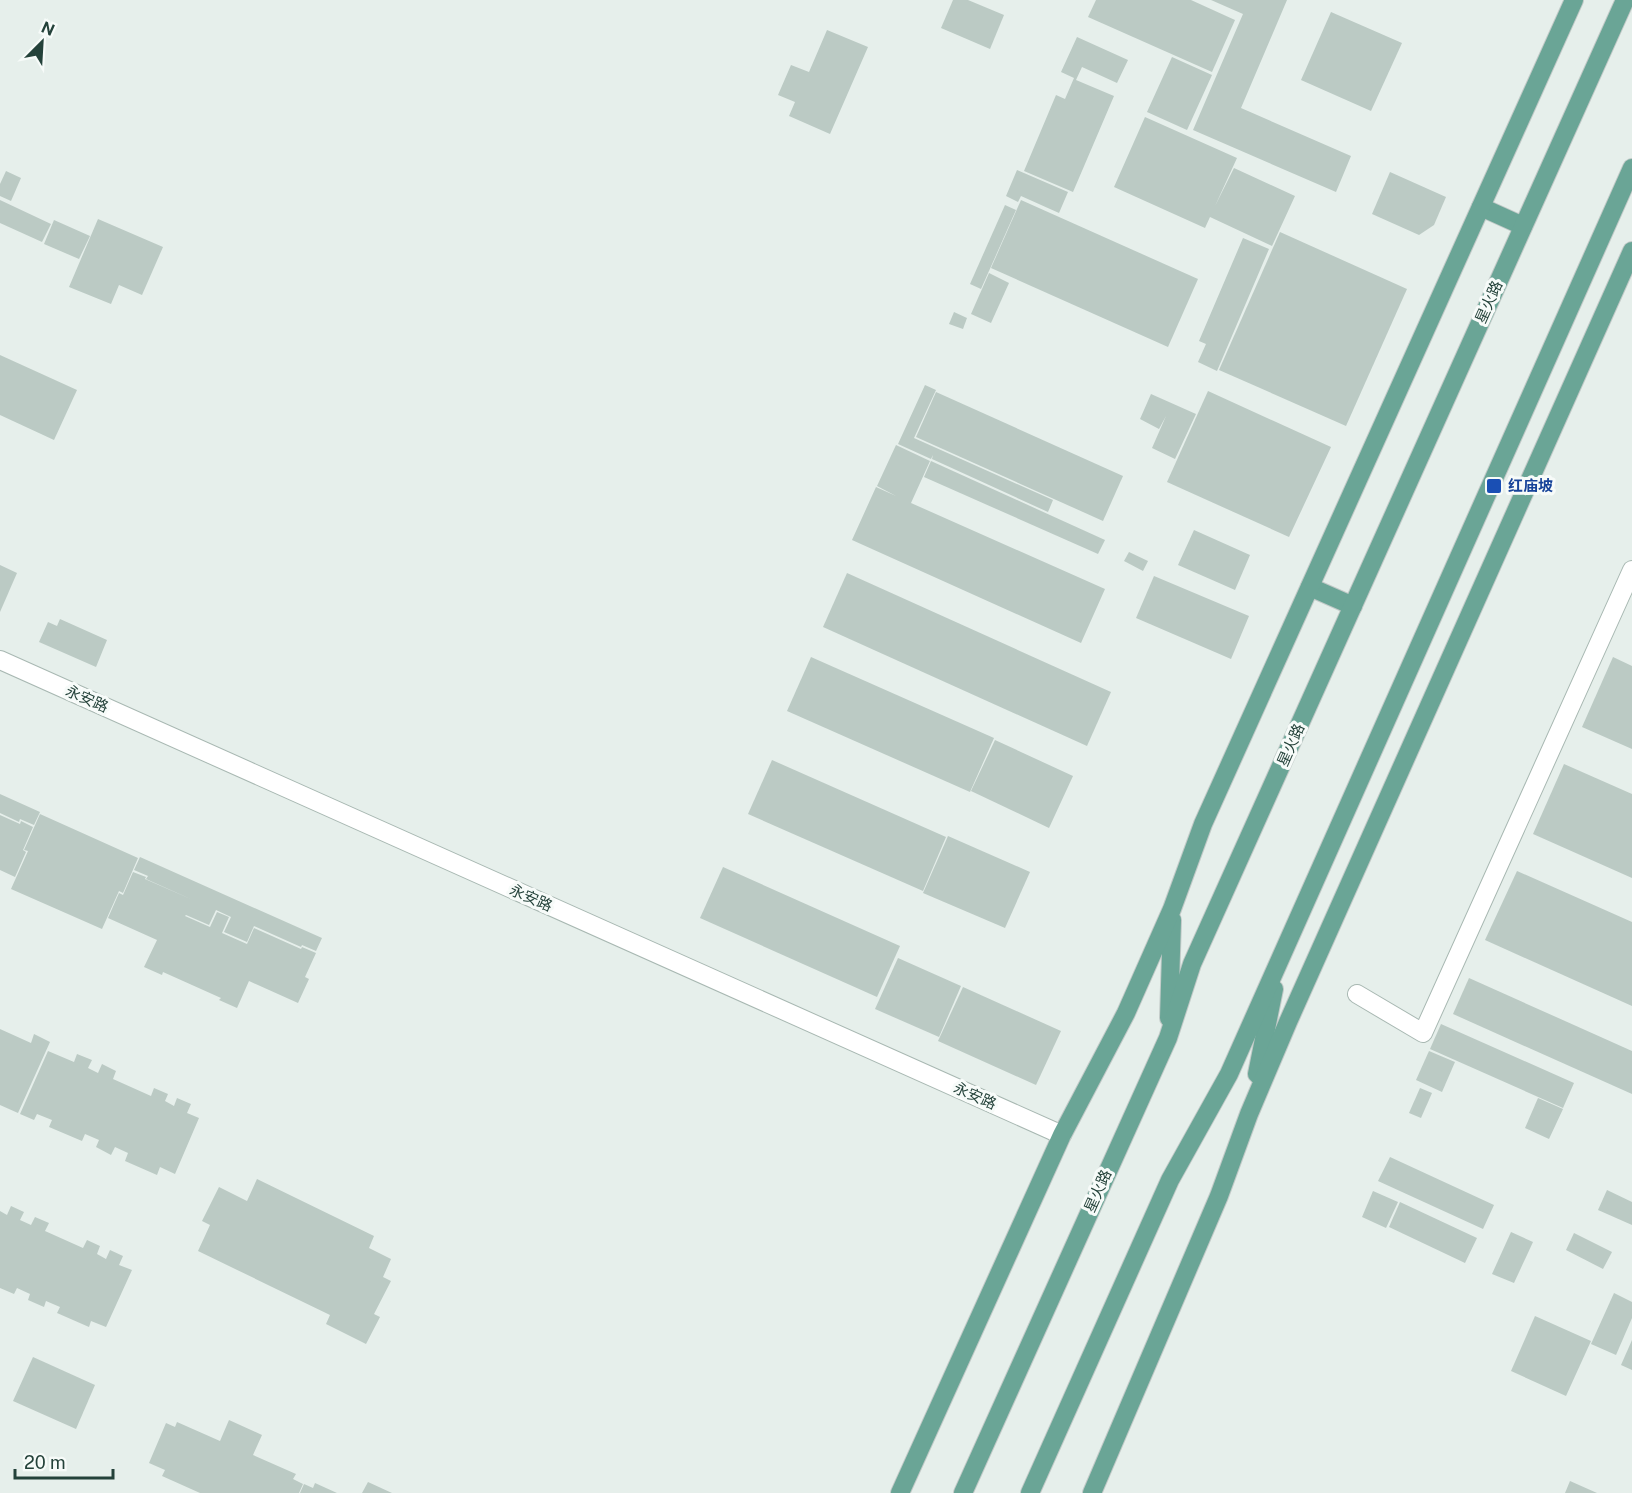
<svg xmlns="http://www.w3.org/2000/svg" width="1632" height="1493" font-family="'Public Sans','Noto Sans SC',sans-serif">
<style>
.building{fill:#bbcac4}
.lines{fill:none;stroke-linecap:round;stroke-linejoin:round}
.service-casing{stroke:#a8b8b2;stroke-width:20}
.tertiary-casing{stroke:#a8b8b2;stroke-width:20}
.primary-casing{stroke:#c2cac8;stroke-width:20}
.service{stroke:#fff;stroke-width:18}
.tertiary{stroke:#fff;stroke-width:18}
.primary{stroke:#6aa596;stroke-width:18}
.transit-dot{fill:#1a4fb4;stroke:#f7fbf9;stroke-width:2}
.labels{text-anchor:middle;stroke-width:6;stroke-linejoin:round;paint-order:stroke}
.street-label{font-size:15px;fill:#24423a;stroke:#f7fbf9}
.transit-label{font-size:15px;font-weight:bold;fill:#164399;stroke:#f7fbf9;text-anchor:start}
</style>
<rect width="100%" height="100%" fill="#e6efeb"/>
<!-- building -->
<g class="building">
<polygon points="953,0 968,0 1004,15 990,49 941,28"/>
<polygon points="1096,0 1191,0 1235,20 1212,72 1088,17"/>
<polygon points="1211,0 1287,0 1241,108 1351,156 1336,192 1193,130 1243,14"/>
<polygon points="1331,12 1402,43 1371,111 1301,80"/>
<polygon points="827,30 868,47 830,134 789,116 795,102 778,95 791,65 809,72"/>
<polygon points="1077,37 1128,60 1117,83 1082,67 1076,80 1114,96 1073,192 1024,171 1056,95 1065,99 1074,78 1061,72"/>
<polygon points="1172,57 1212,75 1187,130 1147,112"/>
<polygon points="1145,117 1237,158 1215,206 1234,168 1295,196 1272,246 1210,217 1205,228 1114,187"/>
<polygon points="1017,170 1068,192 1059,213 1021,196 1018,202 1006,196"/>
<polygon points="6,171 21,178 11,201 0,196 0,184"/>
<polygon points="1390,172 1446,197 1434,225 1419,235 1372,214"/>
<polygon points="0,200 51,224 42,242 0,223"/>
<polygon points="1021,200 1198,279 1168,347 991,268"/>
<polygon points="1005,205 1016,210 981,289 970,284"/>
<polygon points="98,219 163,247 142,295 119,285 111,304 69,287"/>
<polygon points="54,220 90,236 79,259 44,244"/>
<polygon points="1280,232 1407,289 1346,426 1219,370"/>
<polygon points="1243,238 1269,249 1217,371 1198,362 1206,344 1199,341"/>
<polygon points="989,273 1009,283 991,323 971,314"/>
<polygon points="954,312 967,318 963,329 949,324"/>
<polygon points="0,355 77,390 54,440 0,415"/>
<polygon points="925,385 936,390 914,438 1053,500 1048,512 932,459 933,455 931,459 898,444"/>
<polygon points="1208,391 1331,447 1289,537 1167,482"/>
<polygon points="936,392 1123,476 1103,521 916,437"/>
<polygon points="1151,394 1196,414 1175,459 1152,448 1166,416 1159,429 1140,419"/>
<polygon points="896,445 930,461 911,503 1105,589 1081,643 852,540 876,487 896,496 877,486"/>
<polygon points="931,461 1105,540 1098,554 924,477"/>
<polygon points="1194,530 1250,555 1235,590 1178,565"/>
<polygon points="1129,552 1148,561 1143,571 1124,561"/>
<polygon points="0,565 17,573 0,612"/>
<polygon points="847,573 1111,692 1087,746 823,627"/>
<polygon points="1154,576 1249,616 1231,659 1136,618"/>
<polygon points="60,619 107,640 96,667 39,642 48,622 57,626"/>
<polygon points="811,657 994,738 970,792 787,711"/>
<polygon points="1613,657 1632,666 1632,749 1582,727"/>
<polygon points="995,740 1073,776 1049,828 971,791"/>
<polygon points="772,760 946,837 923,891 748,814"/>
<polygon points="1564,764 1632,794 1632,878 1533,834"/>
<polygon points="0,794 40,812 34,825 20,819 19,822 0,813"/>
<polygon points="40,814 138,858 123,893 119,891 102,929 11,889 28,851 24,850"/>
<polygon points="0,815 20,824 21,821 33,827 23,850 26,852 15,877 0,870"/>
<polygon points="948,836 1030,872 1005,928 923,893"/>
<polygon points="140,857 322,938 316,951 302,945 301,947 254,926 247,942 224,932 231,917 216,910 209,925 186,915 185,916 210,927 217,912 229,917 222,933 247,944 254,928 301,949 302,947 316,953 305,977 309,979 298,1003 249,981 237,1008 219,1000 221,998 163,972 162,975 144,967 157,940 108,918 119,893 123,895 133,872 146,877 145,879 193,900 146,879 148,876 134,870"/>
<polygon points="723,867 900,946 877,997 700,918"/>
<polygon points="1517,871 1632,922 1632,1006 1485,940"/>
<polygon points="898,958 961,986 939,1037 875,1009"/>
<polygon points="1469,978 1632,1051 1632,1094 1453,1014"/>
<polygon points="963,987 1061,1031 1036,1085 938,1041"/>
<polygon points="1441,1024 1574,1083 1563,1108 1430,1049"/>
<polygon points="0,1029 31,1043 34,1034 50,1042 18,1113 0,1105"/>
<polygon points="48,1051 74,1062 77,1054 92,1060 88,1068 98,1073 102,1064 116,1071 113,1079 151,1096 154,1088 168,1094 165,1101 174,1106 177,1098 191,1104 187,1113 199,1118 175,1174 160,1167 157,1175 125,1161 128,1153 115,1147 111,1155 96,1147 99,1140 85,1134 82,1141 49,1127 52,1120 37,1114 34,1120 20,1114"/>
<polygon points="1429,1051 1455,1062 1442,1092 1416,1080"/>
<polygon points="1420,1088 1432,1093 1421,1118 1409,1113"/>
<polygon points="1538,1098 1563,1109 1549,1139 1525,1128"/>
<polygon points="1390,1157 1494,1205 1483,1229 1378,1181"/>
<polygon points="257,1179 374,1236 369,1248 391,1259 383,1277 391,1281 374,1314 380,1317 366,1344 326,1324 330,1315 198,1251 210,1225 202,1221 219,1187 247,1201"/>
<polygon points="1607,1190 1632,1202 1632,1225 1598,1210"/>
<polygon points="1373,1191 1398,1202 1386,1228 1362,1217"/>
<polygon points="1400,1202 1477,1238 1465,1263 1389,1227"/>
<polygon points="11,1206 24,1212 20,1220 31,1225 35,1217 49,1223 45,1231 83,1248 87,1240 100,1246 97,1254 106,1259 110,1250 123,1256 119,1265 132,1270 106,1327 91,1321 89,1327 57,1313 60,1307 46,1301 44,1307 28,1300 30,1294 17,1288 14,1294 0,1288 0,1211 7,1215"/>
<polygon points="1511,1232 1533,1242 1514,1283 1492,1274"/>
<polygon points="1574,1233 1612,1252 1603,1269 1566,1250"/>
<polygon points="1614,1293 1632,1302 1632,1318 1616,1355 1591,1344"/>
<polygon points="1535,1316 1591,1341 1566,1396 1511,1371"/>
<polygon points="1632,1340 1632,1370 1621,1365"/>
<polygon points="33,1357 95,1385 76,1429 13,1401"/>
<polygon points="229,1420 262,1435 253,1455 296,1474 293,1479 303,1484 299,1493 200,1493 162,1476 165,1470 149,1463 166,1423 175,1427 177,1422 220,1441"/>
<polygon points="1570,1481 1597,1493 1565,1493"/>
<polygon points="368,1482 392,1493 362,1493"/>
<polygon points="315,1483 337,1493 300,1493 304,1484 313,1488"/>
</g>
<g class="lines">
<defs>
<polyline id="service" points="1357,994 1423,1033 1632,570"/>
<polyline id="tertiary" points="0,660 1062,1135"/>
<g id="primary">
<polyline points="1481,207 1523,226"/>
<polyline points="1310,587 1353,606"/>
<polyline points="1169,1018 1172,920"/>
<polyline points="1257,1074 1274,989"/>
<polyline points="900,1493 1062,1135 1126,1013 1172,909 1203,824 1574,0"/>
<polyline points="963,1493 1168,1038 1192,964 1625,0"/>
<polyline points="1030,1493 1170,1180 1229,1074 1632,168"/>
<polyline points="1092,1493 1219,1196 1249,1114 1288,1022 1632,251"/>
</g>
</defs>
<!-- service casing -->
<use href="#service" class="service-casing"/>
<!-- tertiary casing -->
<use href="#tertiary" class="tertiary-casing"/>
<!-- primary casing -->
<use href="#primary" class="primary-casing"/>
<!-- service -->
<use href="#service" class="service"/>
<!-- tertiary -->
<use href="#tertiary" class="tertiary"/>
<!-- primary -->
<use href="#primary" class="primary"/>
</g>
<!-- markers -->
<rect class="transit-dot" x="1486" y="478" width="16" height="16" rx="3"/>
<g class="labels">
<!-- street labels -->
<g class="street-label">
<text transform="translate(1489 302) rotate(-66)" y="5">星火路</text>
<text transform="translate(87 699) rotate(24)" y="5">永安路</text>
<text transform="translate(1291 745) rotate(-66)" y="5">星火路</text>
<text transform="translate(531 898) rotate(24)" y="5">永安路</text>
<text transform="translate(975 1096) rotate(24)" y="5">永安路</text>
<text transform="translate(1098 1191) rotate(-66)" y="5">星火路</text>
</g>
<!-- transit labels -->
<g class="transit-label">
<text x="1508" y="491">红庙坡</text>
</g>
</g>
<!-- north arrow -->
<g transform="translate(42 42) rotate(24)" stroke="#f7fbf9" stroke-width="4.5" paint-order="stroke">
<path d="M0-4.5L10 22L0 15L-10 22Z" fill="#24423a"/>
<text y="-9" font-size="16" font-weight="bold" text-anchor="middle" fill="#24423a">N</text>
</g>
<!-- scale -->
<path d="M15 1469v9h98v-9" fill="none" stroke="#24423a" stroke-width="3"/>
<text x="24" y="1469" font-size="18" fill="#24423a" stroke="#f7fbf9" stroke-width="4.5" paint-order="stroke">20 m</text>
</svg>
